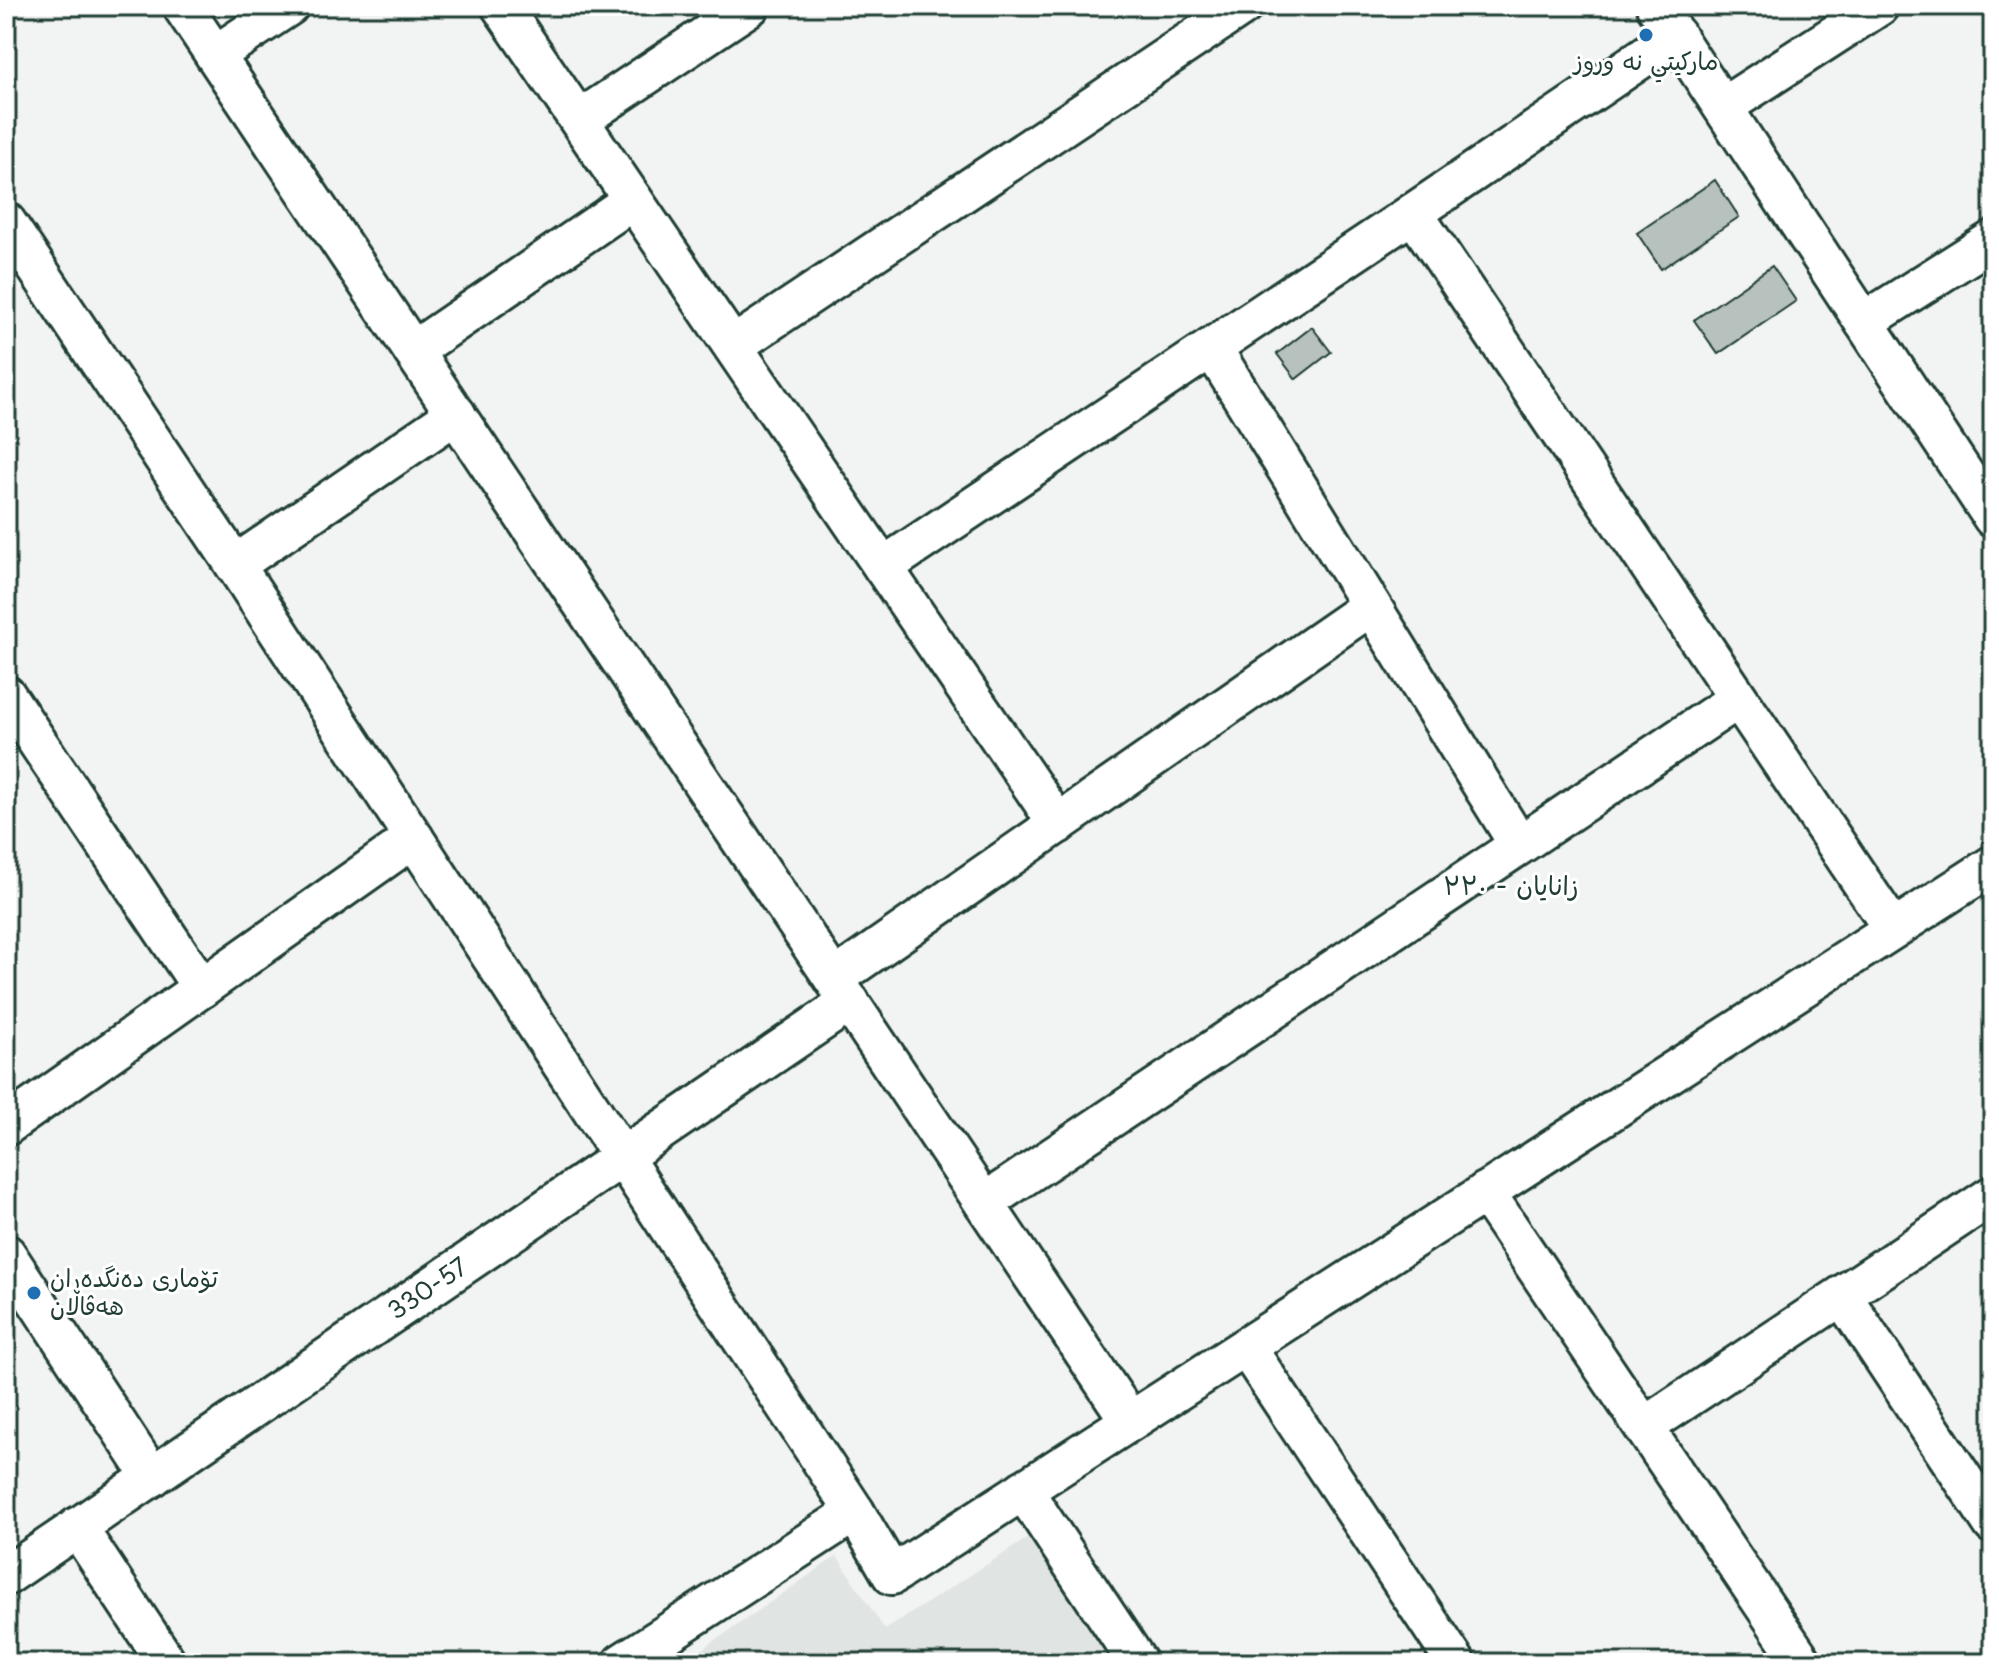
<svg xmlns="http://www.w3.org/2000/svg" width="1999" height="1669" font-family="'Playpen Sans','Playpen Sans Arabic',sans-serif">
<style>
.built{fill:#e0e4e3}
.building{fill:#b7c1bd;stroke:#1f3d34;stroke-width:2}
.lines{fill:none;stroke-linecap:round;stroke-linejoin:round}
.minor-casing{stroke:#1f3d34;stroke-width:44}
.minor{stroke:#fff;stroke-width:38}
.poi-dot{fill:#1f6fb2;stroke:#fff;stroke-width:3}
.labels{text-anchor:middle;stroke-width:6;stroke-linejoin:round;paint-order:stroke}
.poi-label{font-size:24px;fill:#1f3d34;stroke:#fff}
.street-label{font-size:24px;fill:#1f3d34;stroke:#fff}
.neighbourhood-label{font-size:26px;fill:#1f3d34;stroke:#fff}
</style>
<rect width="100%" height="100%" fill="#f2f3f3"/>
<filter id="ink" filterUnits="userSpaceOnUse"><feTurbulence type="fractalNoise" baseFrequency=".0125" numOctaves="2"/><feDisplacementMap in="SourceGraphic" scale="16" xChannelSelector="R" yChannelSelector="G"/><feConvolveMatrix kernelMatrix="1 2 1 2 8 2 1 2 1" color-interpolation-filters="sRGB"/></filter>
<g filter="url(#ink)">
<!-- built -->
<polygon class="built" points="1033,1535 1116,1663 683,1663 837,1556 885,1630"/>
<!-- building -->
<g class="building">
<polygon points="1715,180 1739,217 1661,269 1637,233"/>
<polygon points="1772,266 1796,301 1718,354 1694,320"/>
<polygon points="1312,327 1331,352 1296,379 1277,354"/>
</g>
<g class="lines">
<defs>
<g id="minor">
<polyline points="182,6 1130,1421"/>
<polyline points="501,6 1058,824"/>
<polyline points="1656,6 1993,518"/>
<polyline points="215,55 289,6"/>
<polyline points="1723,107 1879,6"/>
<polyline points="579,120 750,6"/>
<polyline points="1413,213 1893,929"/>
<polyline points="6,222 235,565 855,1512 892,1575 1993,865"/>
<polyline points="1864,322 1993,240"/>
<polyline points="733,346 1243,6"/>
<polyline points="1212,348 1519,845"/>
<polyline points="413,351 633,200"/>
<polyline points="235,565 456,414"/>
<polyline points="883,567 1413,213 1676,35"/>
<polyline points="6,695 202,988"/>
<polyline points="834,979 1371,606"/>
<polyline points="6,1126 414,838"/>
<polyline points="1485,1192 1803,1663"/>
<polyline points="984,1203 1738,699"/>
<polyline points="6,1254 152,1477"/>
<polyline points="1842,1296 1993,1524"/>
<polyline points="1246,1347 1456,1663"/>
<polyline points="1644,1427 1993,1195"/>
<polyline points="1023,1490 1138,1663"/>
<polyline points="77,1527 167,1663"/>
<polyline points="6,1576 850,1002"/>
<polyline points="622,1663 855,1512"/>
</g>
</defs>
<!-- minor casing -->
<use href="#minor" class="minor-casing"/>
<!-- minor -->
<use href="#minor" class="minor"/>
</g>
</g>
<!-- markers -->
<g class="poi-dot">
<circle cx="1646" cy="35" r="8"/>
<circle cx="34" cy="1293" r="8"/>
</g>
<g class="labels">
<!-- poi labels -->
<g class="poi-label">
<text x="1646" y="70">ماركيتي نه وروز</text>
<text x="50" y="1287" text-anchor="start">تۆماری دەنگدەران<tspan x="50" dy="28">هەڤاڵان</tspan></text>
</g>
<!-- street labels -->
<g class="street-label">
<text transform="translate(428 1289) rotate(-34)" y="8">330-57</text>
</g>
<!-- neighbourhood labels -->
<g class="neighbourhood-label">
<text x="1511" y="895">زانایان - ٣٣٠</text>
</g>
</g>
<!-- margin -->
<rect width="1999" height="1669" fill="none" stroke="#fff" stroke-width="32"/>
<rect x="16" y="16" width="1967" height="1637" fill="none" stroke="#1f3d34" stroke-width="3" filter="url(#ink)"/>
</svg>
